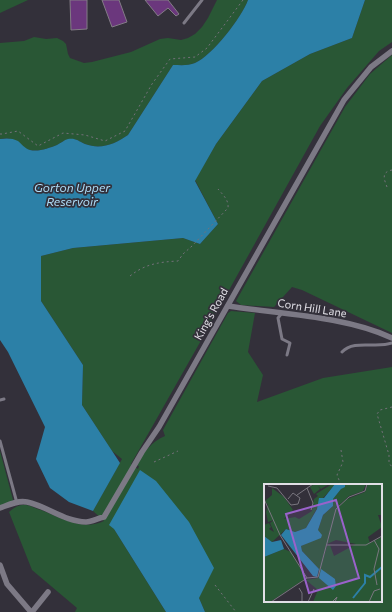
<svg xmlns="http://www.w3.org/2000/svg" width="392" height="612" font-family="Commissioner,sans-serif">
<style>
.green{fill:#295735;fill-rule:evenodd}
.water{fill:#2c80a7}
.building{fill:#6b377d;stroke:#837c86}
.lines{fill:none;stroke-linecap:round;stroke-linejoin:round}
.path{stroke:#74717a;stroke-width:1;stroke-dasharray:2 3;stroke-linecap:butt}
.lane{stroke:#7c7985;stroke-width:3}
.street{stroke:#7c7985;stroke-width:5.5}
.labels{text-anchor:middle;stroke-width:3.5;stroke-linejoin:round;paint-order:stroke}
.street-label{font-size:11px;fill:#e1dfe6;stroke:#33303a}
.water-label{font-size:12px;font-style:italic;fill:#addcf7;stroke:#33303a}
.inset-river{fill:none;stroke:#2c80a7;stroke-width:2}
.inset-road{fill:none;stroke:#79767f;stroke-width:1}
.view{fill:#9a62cb;fill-opacity:0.15;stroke:#9a62cb;stroke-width:2}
.inset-edge{fill:none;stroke:#e1dfe6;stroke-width:2}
</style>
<rect width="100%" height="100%" fill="#33303a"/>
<!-- green -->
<g class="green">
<polygon points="0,0 28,0 0,13"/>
<path d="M217,0H248C242,17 212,56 195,63C188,66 180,65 173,65L128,135C115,144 101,150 85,144C78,141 76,138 68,140C64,140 61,143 57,145C49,148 39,152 30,150C17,147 20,136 0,139V43L24,41L34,37L46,39L57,38L63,41L66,44L68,54L70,58L84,63L92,62L131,52L160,39L168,38L181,40L188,38L195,34L202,27L208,18Z"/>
<path d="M365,0H392V42L379,51L347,88L320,126L203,337L131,464L138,469L139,466L136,465C143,453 152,441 165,436L163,430L228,313L231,311L255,313L248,352L263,375L257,402L323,378L392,367V612H205L199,598L109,525L114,529L166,612H75L77,608L32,570L9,512C13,508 20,504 26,505C30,505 36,509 41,510C61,518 83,531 104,521L93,511L122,459L112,451L82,405L83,365L41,301V256L73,248L183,238L200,244L218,224L195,180L216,144L262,81L310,54L352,38ZM265,485H381V601H265Z"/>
<polygon points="392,55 392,333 302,290 292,287 274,307 241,305 236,301 345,107 370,74"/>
<polygon points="0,451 13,500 12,502 0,507"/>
</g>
<!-- water -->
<g class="water">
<path d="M248,0H365L352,38L310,54L262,81L216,144L195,181L218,224L200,244L183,238L73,248L41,256V301L83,365L82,405L120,463L93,511L69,502L50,488L36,459L45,427L8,352L0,340V139C6,138 13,138 18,141C22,144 24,148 30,150C39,152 49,148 57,145C61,143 64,140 68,139C76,138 78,141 85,144C101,150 115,144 128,135L173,65C180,65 188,66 195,63C212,56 242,17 248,0Z"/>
<polygon points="140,470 156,481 189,522 214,568 199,598 205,612 166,612 114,529 109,525"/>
</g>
<!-- building -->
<g class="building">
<polygon points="70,0 87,0 87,29 71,30"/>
<polygon points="102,0 119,0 127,22 112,27"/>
<polygon points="145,0 168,0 179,14 176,16 168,8 158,16"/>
</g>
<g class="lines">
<!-- path -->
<g class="path">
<polyline points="0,134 2,134 18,131 38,146 63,133 85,135 105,141 125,131 152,84 170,59 195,57 207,48 243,0"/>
<path d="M387,187C384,179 381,172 392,170"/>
<path d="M130,276C145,264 159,262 178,261L183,254L192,246L228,208C229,200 223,195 218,189"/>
<polyline points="392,407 380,410 377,414 389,455 389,463 392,467"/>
<polyline points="341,450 343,462 337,475 341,485"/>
<polyline points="154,462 178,451"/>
<polyline points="215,585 236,612"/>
</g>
<!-- lane -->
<g class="lane">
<polyline points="184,23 202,0"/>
<polyline points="282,313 278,318 282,339 290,343 287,355"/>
<path d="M342,352C354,339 377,349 392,343"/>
<polyline points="0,400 4,399"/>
<polyline points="0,441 17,503"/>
</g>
<!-- street -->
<g class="street">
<path d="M228,306C279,314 346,316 392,338"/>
<path d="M0,508C8,505 18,500 27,502C47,506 65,522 86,522C92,522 98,518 104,517L142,452L159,427L344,100L371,67L392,51"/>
<polyline points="0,565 7,584 31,612"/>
<polyline points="32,612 48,592"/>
</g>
</g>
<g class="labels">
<!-- street labels -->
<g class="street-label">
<text transform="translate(312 308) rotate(9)" y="4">Corn Hill Lane</text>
<text transform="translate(211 314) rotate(-61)" y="4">King's Road</text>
</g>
<!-- water labels -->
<g class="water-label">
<text x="72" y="192">Gorton Upper<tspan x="72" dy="14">Reservoir</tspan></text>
</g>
</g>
<!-- overview -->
<g transform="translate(264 484)">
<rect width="118" height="118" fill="#33303a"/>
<path d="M50,0H65L57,5L54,2L56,5L50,10L46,3ZM68,0H71L69,3L58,15L42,44L31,48L22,45L8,58L0,52V41L5,39L7,43L5,45L10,48L6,39L10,36L4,38L2,28L4,21L1,17L8,11V4L20,13L29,26L20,35L31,33L35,35L48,27L50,15L54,12L52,10ZM81,0H102L99,7L85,12L73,23L56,85L63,62L66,61L70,72L92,60L72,56L63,60L72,26L81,16L101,8L104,0H118V31H114L118,43L104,53L106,59L118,53V118H49L54,106L42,96L54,94L55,85L38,67L37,62L54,54V46L59,31L69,22V15ZM20,65L27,68L42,94L6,118H0V73Z" fill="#295735"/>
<path d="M71,0H81V3L77,5L69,15V22L59,31L54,46L58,51L57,54L37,62L38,67L55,85L53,93L49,92L17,51L22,45L31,48L42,44L53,25L55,14H60ZM0,52L8,58L17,56L20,65L0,73ZM57,85L71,95L72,102L69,106L55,94Z" fill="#2c80a7"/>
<path class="inset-river" d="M89,114L101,99V91L106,93L118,83"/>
<path class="inset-road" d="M4,2L13,4L27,21L34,20L36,14L29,9L24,15M43,4L49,19L47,26M33,11L49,0M0,15L16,51L43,94M110,56L115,65L110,85L113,101M63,61H102L118,52M43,94L54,93L72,25L85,13L101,7L103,0M35,104L38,109V118M7,118L43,94M44,118L50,105M68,118L73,113L71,118M105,118L110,107L116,105"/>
<path class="view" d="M72,16L95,94L45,109L22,30Z"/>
<rect width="118" height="118" class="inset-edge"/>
</g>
</svg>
